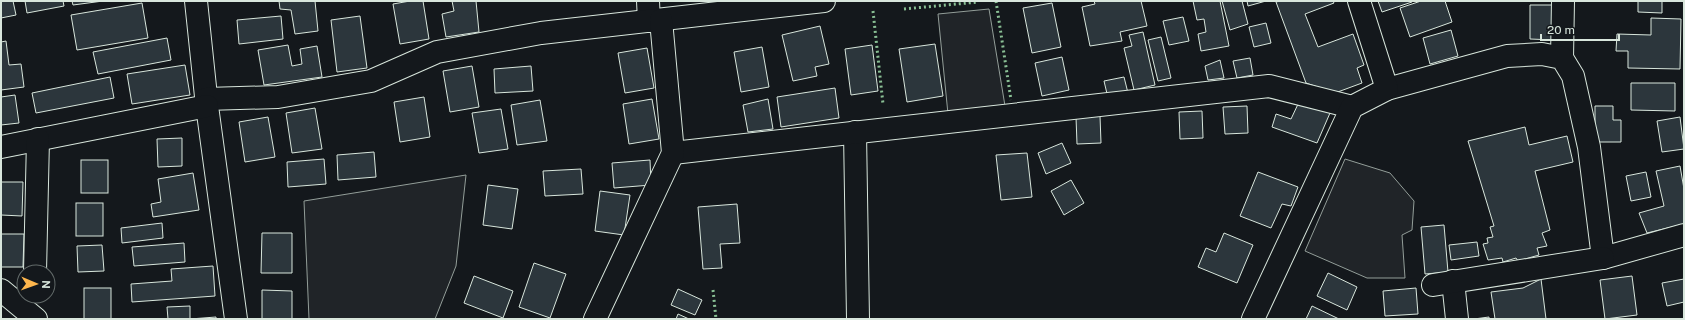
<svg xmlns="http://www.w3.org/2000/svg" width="1685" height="320" font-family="'Public Sans',sans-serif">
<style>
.green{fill:#202428;stroke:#939e99}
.building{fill:#2c363c;stroke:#d8e6dc}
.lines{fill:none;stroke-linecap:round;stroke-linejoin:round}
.minor-casing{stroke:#d8e6dc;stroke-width:24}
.minor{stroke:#14181c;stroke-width:22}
.hedge{stroke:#8ac095;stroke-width:3;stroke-dasharray:2 3;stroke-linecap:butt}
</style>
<rect width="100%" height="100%" fill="#14181c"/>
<!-- green -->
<g class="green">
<polygon points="989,9 1005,106 948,114 938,14"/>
<polygon points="1345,159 1390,173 1414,201 1412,230 1402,235 1405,278 1367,278 1305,251"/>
<polygon points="466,175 456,266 435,319 309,319 304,201"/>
</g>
<!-- building -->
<g class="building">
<polygon points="1,1 13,1 16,15 1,18"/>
<polygon points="25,1 63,1 64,6 27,13"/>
<polygon points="72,1 103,1 73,5"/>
<polygon points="279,1 315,1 318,31 295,34 291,10 280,9"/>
<polygon points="410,1 423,1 429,39 400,44 393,4"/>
<polygon points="452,1 476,1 479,32 446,37 442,14 454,11"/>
<polygon points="1094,1 1141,1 1147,26 1120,32 1122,41 1090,46 1082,7 1095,4"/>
<polygon points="1193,1 1220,1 1229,46 1201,51 1198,34 1206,32 1204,19 1197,20"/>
<polygon points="1222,1 1242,1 1248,24 1230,30"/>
<polygon points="1247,1 1266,1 1248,6"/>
<polygon points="1280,1 1333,1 1334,3 1305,14 1318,47 1353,34 1364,65 1357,68 1362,83 1335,93 1306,83 1276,2"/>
<polygon points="1378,1 1412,1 1412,2 1382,12"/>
<polygon points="1421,1 1445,1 1452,22 1410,37 1400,8"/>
<polygon points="1638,1 1662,1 1662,13 1638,12"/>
<polygon points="142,3 148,38 77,50 71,15"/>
<polygon points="1052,3 1061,47 1032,53 1023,8"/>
<polygon points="1530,5 1554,5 1554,40 1530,39"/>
<polygon points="281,16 283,39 239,44 237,20"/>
<polygon points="360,16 367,68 337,72 331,20"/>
<polygon points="1183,17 1189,41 1169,45 1163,21"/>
<polygon points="1651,18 1681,19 1680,69 1628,68 1628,51 1616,51 1617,34 1651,35"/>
<polygon points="1266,23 1271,43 1254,47 1249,27"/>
<polygon points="820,26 829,64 815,67 817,76 793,81 782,35"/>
<polygon points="1451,30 1458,56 1430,64 1423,38"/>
<polygon points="1143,32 1155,85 1134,90 1124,48 1132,46 1129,35"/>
<polygon points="1161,37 1171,78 1158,81 1148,40"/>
<polygon points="167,38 171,60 98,74 93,52"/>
<polygon points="6,41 9,65 21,64 24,87 1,90 1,42"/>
<polygon points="935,44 943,96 907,102 899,49"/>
<polygon points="288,45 292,66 302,64 300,49 317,46 322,77 264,85 258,50"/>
<polygon points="872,45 878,91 851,95 845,49"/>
<polygon points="762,47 769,87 741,92 734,52"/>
<polygon points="647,48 654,88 625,93 618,53"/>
<polygon points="1062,57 1069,90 1042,96 1035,63"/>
<polygon points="1250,58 1253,75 1237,78 1233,61"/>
<polygon points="1220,60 1224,78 1208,80 1205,66"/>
<polygon points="185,65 190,95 132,104 127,74"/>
<polygon points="472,66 479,107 450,112 443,71"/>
<polygon points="531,66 533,91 495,93 494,69"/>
<polygon points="110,77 114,98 36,113 32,93"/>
<polygon points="1124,77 1128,93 1108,98 1104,81"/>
<polygon points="1631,83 1675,83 1675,111 1631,110"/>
<polygon points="835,88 839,118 781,127 777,97"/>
<polygon points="15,95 19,123 1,125 1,97"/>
<polygon points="424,97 430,137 400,142 394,102"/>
<polygon points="652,99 659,139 629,144 623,104"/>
<polygon points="768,99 773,129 748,132 743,105"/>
<polygon points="540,100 547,141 517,145 511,105"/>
<polygon points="1299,102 1330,113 1317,143 1272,127 1276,114 1291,119"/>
<polygon points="1247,106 1248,133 1225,134 1223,107"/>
<polygon points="1595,106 1613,106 1613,120 1621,120 1621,142 1595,142"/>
<polygon points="315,108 322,149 292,153 286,113"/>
<polygon points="501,109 508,149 479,153 472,113"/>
<polygon points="1202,111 1203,138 1180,139 1179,112"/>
<polygon points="1100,116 1101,143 1077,144 1076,117"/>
<polygon points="268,117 275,157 245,162 239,122"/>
<polygon points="1680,117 1684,149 1662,152 1657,121"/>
<polygon points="1525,127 1529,145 1567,136 1573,162 1535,171 1550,230 1542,233 1547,246 1537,248 1539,255 1518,261 1516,258 1503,262 1502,258 1488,260 1483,244 1488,243 1487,238 1493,237 1490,227 1494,226 1468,141"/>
<polygon points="182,138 182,166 158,167 157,139"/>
<polygon points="1062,143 1071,163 1046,174 1038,153"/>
<polygon points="374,152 376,177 338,180 337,155"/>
<polygon points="1027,153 1032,197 1001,200 996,155"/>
<polygon points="324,159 326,184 288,187 287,162"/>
<rect x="81" y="160" width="27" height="33"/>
<polygon points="650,160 651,185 614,188 612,163"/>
<polygon points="1680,166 1684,189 1684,224 1647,233 1639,213 1664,206 1656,171"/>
<polygon points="581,169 583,194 545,196 543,171"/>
<polygon points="1258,172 1298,187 1291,206 1282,204 1271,228 1240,216"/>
<polygon points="1646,172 1651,197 1631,201 1626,176"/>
<polygon points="193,173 199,210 153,217 151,204 161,202 158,179"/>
<polygon points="1071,180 1084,203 1064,215 1051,191"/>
<polygon points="1,182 23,182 22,216 1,215"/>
<polygon points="488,185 518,189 512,229 483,225"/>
<polygon points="600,191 630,195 624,235 595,231"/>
<rect x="76" y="203" width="27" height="33"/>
<polygon points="737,204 740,243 720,244 722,268 703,269 698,207"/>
<polygon points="162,223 163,238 122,243 121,228"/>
<polygon points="1444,225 1448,272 1425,274 1421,227"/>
<polygon points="262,233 292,233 292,273 261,273"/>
<polygon points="1224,233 1253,245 1237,283 1198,267 1206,248 1216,252"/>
<polygon points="1,234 24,234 23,267 1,267"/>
<polygon points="1477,242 1479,256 1451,260 1449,245"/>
<polygon points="184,243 185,262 134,266 132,247"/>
<polygon points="102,245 104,271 78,272 77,246"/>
<polygon points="534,263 566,274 550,318 519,307"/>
<polygon points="213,266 215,296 132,302 131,284 172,281 171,269"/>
<polygon points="1328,273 1357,287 1347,310 1317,296"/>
<polygon points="474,276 513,291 503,318 464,303"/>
<polygon points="1632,276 1637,315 1605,319 1600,280"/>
<polygon points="1541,279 1546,319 1495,319 1491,292 1523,288"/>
<polygon points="1684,279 1684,302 1667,306 1662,283"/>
<rect x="84" y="288" width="27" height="31"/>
<polygon points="1416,288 1418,314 1385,316 1383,291"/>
<polygon points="678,289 702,300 695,315 671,305"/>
<polygon points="262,290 292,291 292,319 262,319"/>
<polygon points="190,306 190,319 216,317 216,319 168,319 167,307"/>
<polygon points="1312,306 1339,319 1306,319"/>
<polygon points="678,314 689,319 676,319"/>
<polygon points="1489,317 1489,319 1474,319"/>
</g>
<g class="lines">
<defs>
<g id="minor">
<polyline points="196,1 207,106 236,319"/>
<polyline points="648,1 649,21"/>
<polyline points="1562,58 1563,1"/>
<polyline points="1387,89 1507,56 1542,54 1562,58 1573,76 1589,147 1603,258 1684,235"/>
<polyline points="206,99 278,97 371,81 437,52 541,33 824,1"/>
<polyline points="855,132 858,319"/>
<polyline points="1,147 207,106"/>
<polyline points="673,153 1269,86 1352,107"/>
<polyline points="35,272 38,139"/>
<polyline points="1453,281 1457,319"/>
<polyline points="1433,285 1603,258"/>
<polyline points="1,290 36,319"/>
<polyline points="595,319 673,153 661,20"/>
<polyline points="1253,319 1352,107 1387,89 1359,1"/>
</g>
</defs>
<!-- minor casing -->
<use href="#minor" class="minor-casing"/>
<!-- minor -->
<use href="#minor" class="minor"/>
<!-- hedge -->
<g class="hedge">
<polyline points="996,1 1011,100"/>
<polyline points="904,9 978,2"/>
<polyline points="873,11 883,104"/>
<polyline points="713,290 716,319"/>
</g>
</g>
<!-- border -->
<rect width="1685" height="320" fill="none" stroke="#d8e6dc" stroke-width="4"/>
<!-- north arrow -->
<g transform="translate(36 284) rotate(92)"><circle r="19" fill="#14181c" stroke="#626a69"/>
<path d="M0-3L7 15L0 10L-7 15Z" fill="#ffb74d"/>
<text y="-6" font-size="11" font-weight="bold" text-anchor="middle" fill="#d8e6dc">N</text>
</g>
<!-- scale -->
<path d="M1541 34v6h78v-6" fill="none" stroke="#d8e6dc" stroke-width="2"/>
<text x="1547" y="34" font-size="12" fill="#d8e6dc" stroke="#14181c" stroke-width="3" paint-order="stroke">20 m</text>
</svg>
